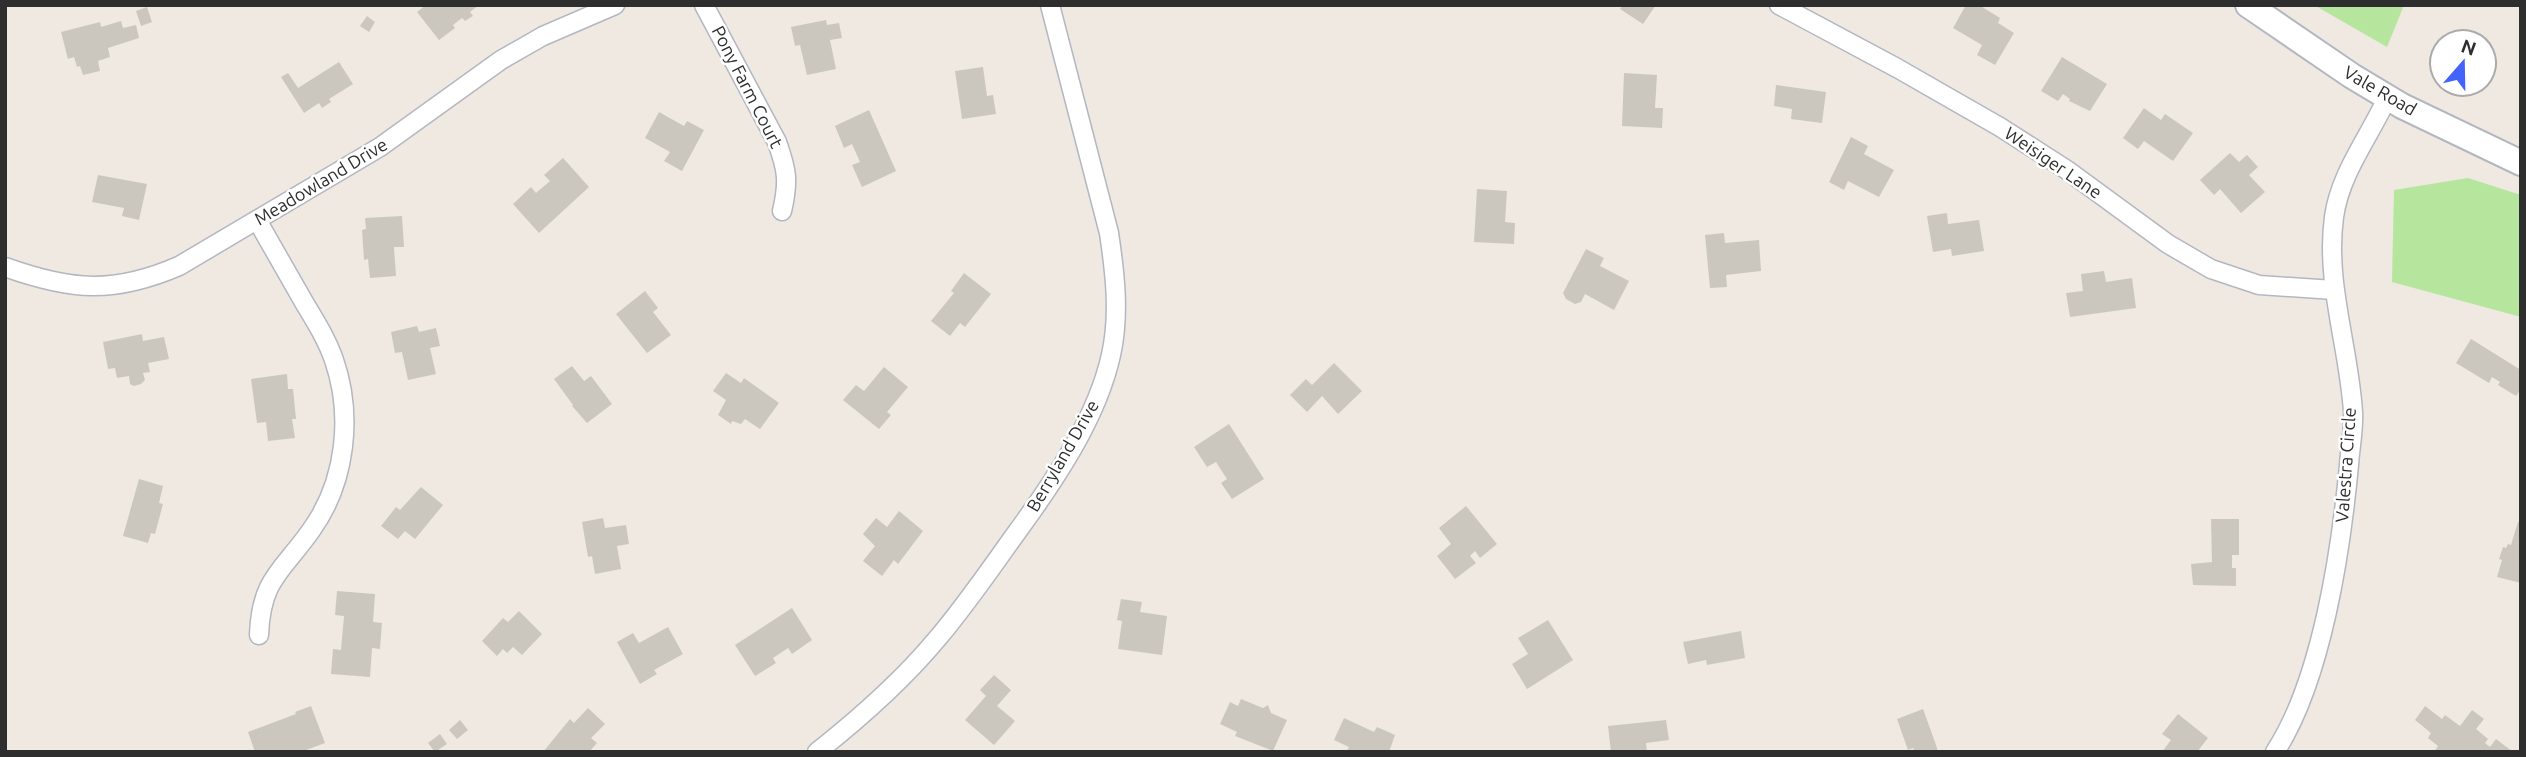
<svg xmlns="http://www.w3.org/2000/svg" width="2526" height="757" font-family="Ubuntu,sans-serif">
<style>
.green{fill:#b6e59e}
.building{fill:#cbc7bf}
.lines{fill:none;stroke-linecap:round;stroke-linejoin:round}
.street-casing{stroke:#b4b7c1;stroke-width:21}
.secondary-casing{stroke:#b4b7c1;stroke-width:28}
.street{stroke:#fff;stroke-width:18}
.secondary{stroke:#fff;stroke-width:24}
.labels{text-anchor:middle;stroke-width:5;stroke-linejoin:round;paint-order:stroke}
.street-label{font-size:18px;fill:#2e2e2e;stroke:#fff}
</style>
<rect width="100%" height="100%" fill="#efe9e1"/>
<!-- green -->
<g class="green">
<polygon points="2314,5 2404,5 2387,47"/>
<polygon points="2468,178 2521,195 2521,317 2392,282 2394,190"/>
</g>
<!-- building -->
<g class="building">
<polygon points="426,5 479,5 470,12 473,16 465,21 462,18 453,25 455,28 439,40 417,12"/>
<polygon points="1623,5 1656,5 1643,24 1620,9"/>
<polygon points="1966,5 1979,5 2000,18 1998,23 2014,33 1995,65 1977,55 1982,45 1953,28"/>
<polygon points="147,7 152,22 141,26 136,11"/>
<polygon points="367,16 375,22 369,32 360,26"/>
<polygon points="826,20 827,25 839,23 842,38 830,40 836,69 807,75 800,45 795,46 791,27"/>
<polygon points="121,21 123,28 136,25 139,38 108,48 110,57 98,61 100,71 83,75 80,66 77,67 74,57 68,59 61,32 100,22 101,27"/>
<polygon points="2062,57 2107,84 2090,111 2069,101 2070,99 2063,94 2058,101 2041,91"/>
<polygon points="339,62 353,84 329,99 331,102 322,108 319,103 304,113 281,77 288,73 298,88"/>
<polygon points="983,67 987,96 993,95 996,114 962,119 955,71"/>
<polygon points="1624,73 1657,75 1655,108 1663,108 1662,128 1622,126"/>
<polygon points="1776,85 1826,92 1822,123 1791,119 1792,109 1774,106"/>
<polygon points="2144,108 2161,120 2165,114 2193,133 2173,161 2144,141 2138,149 2123,138"/>
<polygon points="869,110 896,171 862,187 852,165 860,162 852,144 844,148 835,126"/>
<polygon points="659,112 684,126 687,121 704,130 682,171 664,161 670,152 645,138"/>
<polygon points="1851,137 1868,146 1864,154 1894,170 1879,197 1848,181 1844,190 1829,182"/>
<polygon points="2230,153 2239,162 2247,155 2258,167 2249,175 2265,192 2241,213 2220,189 2214,195 2200,180"/>
<polygon points="563,158 589,187 539,233 513,204 531,187 536,193 550,181 544,175"/>
<polygon points="98,175 147,184 139,220 122,216 124,208 92,202"/>
<polygon points="1477,189 1507,191 1505,222 1515,223 1514,244 1474,242"/>
<polygon points="1947,213 1948,224 1979,220 1984,251 1952,256 1951,249 1933,252 1927,216"/>
<polygon points="402,216 404,247 394,247 396,276 370,278 368,259 364,260 362,230 366,229 365,218"/>
<polygon points="1724,233 1725,243 1759,240 1761,271 1726,275 1727,287 1710,288 1705,235"/>
<polygon points="1586,249 1604,258 1600,266 1629,281 1614,310 1585,294 1581,302 1575,304 1566,299 1563,293"/>
<polygon points="2104,271 2106,282 2132,278 2136,308 2070,317 2066,293 2083,291 2081,274"/>
<polygon points="964,273 991,294 965,327 960,323 950,336 931,321 954,293 951,291"/>
<polygon points="645,291 658,308 653,312 671,335 647,353 616,314"/>
<polygon points="417,326 419,332 436,328 440,346 430,348 436,374 408,380 402,352 395,353 391,332"/>
<polygon points="142,334 143,341 164,337 169,359 148,363 150,372 143,373 145,380 141,384 134,386 130,384 129,376 117,378 115,368 108,369 103,342"/>
<polygon points="2471,339 2521,370 2521,389 2516,396 2498,385 2500,382 2492,377 2489,383 2456,363"/>
<polygon points="1334,363 1362,391 1338,414 1322,396 1307,412 1290,395 1306,379 1312,385"/>
<polygon points="572,366 584,381 591,376 612,404 587,423 572,406 573,405 554,379"/>
<polygon points="884,367 908,387 887,412 891,415 879,429 843,400 856,385 864,391"/>
<polygon points="726,373 741,383 744,378 779,403 760,429 745,419 741,424 732,421 731,424 718,415 726,400 713,391"/>
<polygon points="287,374 288,389 293,389 296,419 292,419 295,438 268,441 266,422 257,423 251,379"/>
<polygon points="1229,424 1264,479 1232,499 1221,483 1227,479 1216,462 1207,467 1194,447"/>
<polygon points="139,479 163,486 159,503 163,504 155,534 151,533 148,543 123,536"/>
<polygon points="421,487 443,505 415,539 405,531 398,539 381,526 396,507 400,510"/>
<polygon points="1466,506 1497,544 1480,558 1475,551 1470,556 1476,563 1455,579 1437,556 1451,544 1439,528"/>
<polygon points="899,511 923,531 898,564 894,560 882,576 863,561 875,546 863,534 876,518 887,527"/>
<polygon points="603,518 605,528 626,525 629,544 617,546 621,569 595,574 592,556 588,557 582,522"/>
<polygon points="2211,519 2239,519 2239,555 2232,555 2232,568 2236,568 2236,586 2193,585 2191,564 2212,562"/>
<polygon points="2518,522 2521,523 2521,583 2497,577 2502,560 2499,559 2503,547 2506,548 2508,544 2511,545"/>
<polygon points="337,591 375,594 373,622 382,623 380,649 372,648 370,677 331,674 333,649 341,650 344,616 335,615"/>
<polygon points="1121,599 1142,602 1140,612 1167,616 1162,655 1118,649 1122,621 1117,620"/>
<polygon points="792,608 812,640 792,654 788,648 773,658 776,663 755,676 735,645"/>
<polygon points="519,611 542,634 522,655 513,647 507,653 503,649 497,656 482,641 503,618 508,622"/>
<polygon points="1548,620 1573,660 1527,689 1512,664 1528,654 1518,638"/>
<polygon points="668,627 683,654 654,670 657,674 640,684 617,642 633,633 639,643"/>
<polygon points="1741,631 1745,658 1707,665 1706,660 1688,664 1683,642"/>
<polygon points="994,675 1011,690 997,706 1015,721 994,745 965,720 986,696 980,690"/>
<polygon points="1241,699 1263,708 1268,705 1271,713 1287,720 1273,751 1235,736 1237,732 1220,724 1230,702 1238,706"/>
<polygon points="311,706 325,743 301,752 255,752 248,732 296,714 295,712"/>
<polygon points="2425,706 2442,719 2445,715 2460,726 2472,710 2484,719 2476,729 2488,739 2485,743 2490,747 2496,739 2513,752 2434,752 2438,746 2428,738 2431,733 2415,720"/>
<polygon points="588,708 605,724 591,738 597,743 589,752 543,752 570,719 574,723"/>
<polygon points="1923,709 1935,742 1938,752 1915,752 1913,748 1908,750 1897,719"/>
<polygon points="2178,714 2208,738 2197,752 2162,752 2171,740 2162,734"/>
<polygon points="1344,718 1374,732 1377,727 1395,735 1389,752 1347,751 1349,747 1334,740"/>
<polygon points="460,720 468,730 457,739 449,730"/>
<polygon points="1666,720 1669,740 1646,743 1647,752 1611,752 1608,726"/>
<polygon points="440,734 447,744 435,752 428,743"/>
</g>
<g class="lines">
<defs>
<g id="street">
<path d="M704,5L777,142C787,170 789,181 782,211"/>
<polyline points="1779,5 1897,68 2000,127 2067,170 2168,244 2211,269 2259,285 2334,290"/>
<path d="M257,220C273,248 289,276 305,304C316,322 327,340 334,360C353,415 346,481 312,529C283,571 261,578 259,635"/>
<path d="M5,267C72,291 114,294 179,266L380,147L501,60L543,36L615,5"/>
<path d="M817,752C860,718 902,681 937,639C966,605 991,568 1017,532C1055,480 1097,418 1111,355C1120,315 1115,273 1109,233L1050,5"/>
<path d="M2275,752C2322,680 2341,550 2349,465C2350,448 2354,430 2353,412C2349,347 2325,283 2334,217C2340,173 2370,136 2388,96"/>
</g>
<polyline id="secondary" points="2248,5 2352,76 2402,106 2521,163"/>
</defs>
<!-- street casing -->
<use href="#street" class="street-casing"/>
<!-- secondary casing -->
<use href="#secondary" class="secondary-casing"/>
<!-- street -->
<use href="#street" class="street"/>
<!-- secondary -->
<use href="#secondary" class="secondary"/>
</g>
<g class="labels">
<!-- street labels -->
<g class="street-label">
<text transform="translate(747 87) rotate(63)" y="6">Pony Farm Court</text>
<text transform="translate(2380 91) rotate(30)" y="6">Vale Road</text>
<text transform="translate(2053 163) rotate(34)" y="6">Weisiger Lane</text>
<text transform="translate(321 182) rotate(-31)" y="6">Meadowland Drive</text>
<text transform="translate(1063 456) rotate(-60)" y="6">Berryland Drive</text>
<text transform="translate(2346 465) rotate(-86)" y="6">Valestra Circle</text>
</g>
</g>
<!-- border -->
<rect width="2526" height="757" fill="none" stroke="#2e2e2e" stroke-width="14"/>
<!-- north arrow -->
<g transform="translate(2463 63) rotate(20)"><circle r="33" fill="#ffffff" stroke="#ababab" stroke-width="2"/>
<path d="M0-5L12 26L0 18L-12 26Z" fill="#4264fb"/>
<text y="-10" font-size="19" font-weight="bold" text-anchor="middle" fill="#2e2e2e">N</text>
</g>
</svg>
